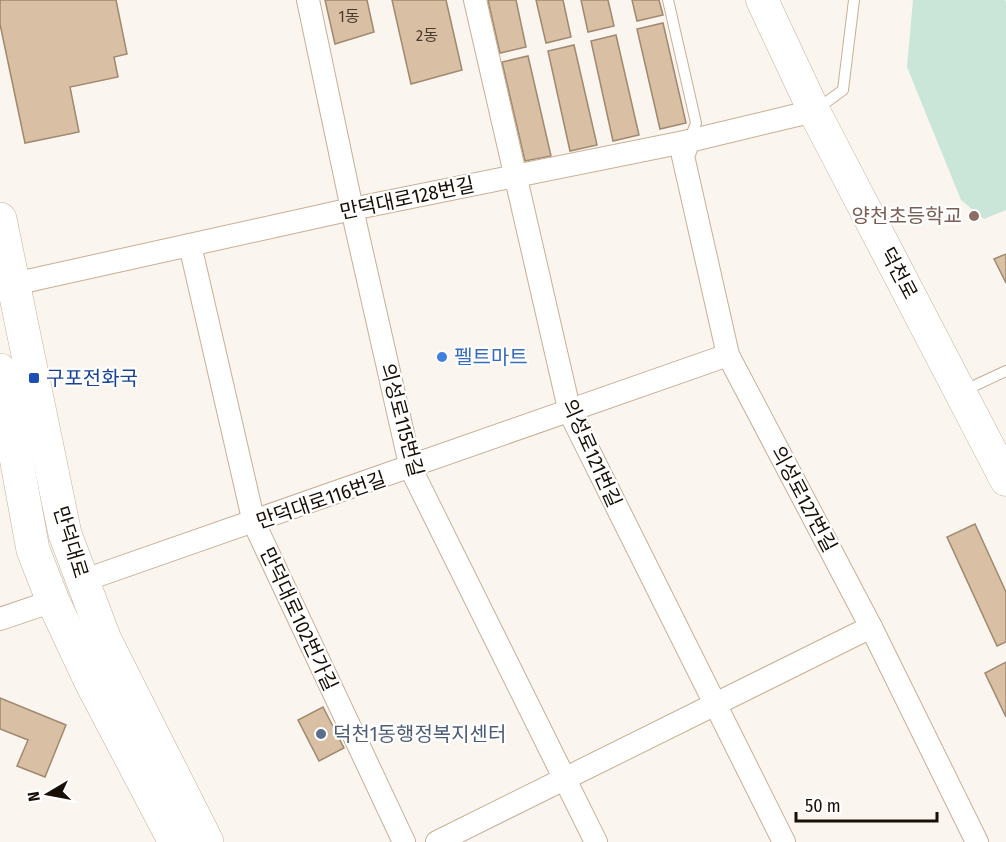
<svg xmlns="http://www.w3.org/2000/svg" width="1006" height="842" font-family="'Fira Sans Condensed','Noto Sans KR',sans-serif">
<style>
.green{fill:#cae6d8}
.building{fill:#d9bfa4;stroke:#a0896e;stroke-width:1.5}
.lines{fill:none;stroke-linecap:round;stroke-linejoin:round}
.lane-casing{stroke:#c8af94;stroke-width:12}
.street-casing{stroke:#c8af94;stroke-width:24}
.secondary-casing{stroke:#c8af94;stroke-width:33}
.primary-casing{stroke:#c8af94;stroke-width:34}
.lane{stroke:#fff;stroke-width:10}
.street{stroke:#fff;stroke-width:22}
.secondary{stroke:#fff;stroke-width:32}
.primary{stroke:#fff;stroke-width:33}
.education-dot{fill:#8d6e63;stroke:#fff;stroke-width:2}
.shop-dot{fill:#3f7fe0;stroke:#fff;stroke-width:2}
.transit-dot{fill:#1a4fb4;stroke:#fff;stroke-width:2}
.service-dot{fill:#5c6f8a;stroke:#fff;stroke-width:2}
.labels{text-anchor:middle;stroke-width:4.5;stroke-linejoin:round;paint-order:stroke}
.number-label{font-size:16px;fill:#483b2e}
.street-label{font-size:20px;fill:#180f06;stroke:#fff}
.education-label{font-size:20px;fill:#785e54;stroke:#fff;text-anchor:end}
.shop-label{font-size:20px;fill:#366cbe;stroke:#fff;text-anchor:start}
.transit-label{font-size:20px;fill:#164399;stroke:#fff;text-anchor:start}
.service-label{font-size:20px;fill:#4e5e75;stroke:#fff;text-anchor:start}
</style>
<rect width="100%" height="100%" fill="#fbf5f0"/>
<!-- green -->
<polygon class="green" points="913,0 1005,0 1006,2 1006,210 984,219 961,200 907,67"/>
<!-- building -->
<g class="building">
<polygon points="0,0 116,0 127,54 114,57 118,77 70,87 79,132 25,143 0,24"/>
<polygon points="325,0 367,0 374,32 335,44"/>
<polygon points="392,0 446,0 462,70 411,84"/>
<polygon points="488,0 516,0 526,47 500,53"/>
<polygon points="536,0 563,0 571,37 546,43"/>
<polygon points="581,0 608,0 614,26 588,32"/>
<polygon points="632,0 659,0 663,15 637,21"/>
<polygon points="663,23 686,123 660,129 637,29"/>
<polygon points="616,35 639,135 613,141 591,41"/>
<polygon points="574,45 597,145 570,151 548,51"/>
<polygon points="528,56 551,156 525,161 502,62"/>
<polygon points="1006,254 1006,283 994,259"/>
<polygon points="975,524 1006,592 1006,642 997,646 947,537"/>
<polygon points="1006,662 1006,717 985,673"/>
<polygon points="0,698 66,725 45,777 17,766 28,740 0,729"/>
<polygon points="323,707 344,748 319,761 298,720"/>
</g>
<g class="lines">
<defs>
<g id="lane">
<polyline points="668,0 696,123 689,141"/>
<polyline points="817,109 843,90 854,0"/>
<polyline points="963,391 1006,371"/>
</g>
<g id="street">
<polyline points="308,0 352,209 411,469 596,842"/>
<polyline points="475,0 570,413 784,842"/>
<polyline points="689,141 683,156 728,355 871,627 977,842"/>
<polyline points="190,245 254,523 404,842"/>
<polyline points="0,287 352,209 689,141 814,111"/>
<polyline points="82,581 728,355"/>
<polyline points="0,619 53,601"/>
<polyline points="437,842 871,627"/>
</g>
<polyline id="secondary" points="762,0 814,111 1006,480"/>
<g id="primary">
<polyline points="0,219 65,534 105,640 207,842"/>
<polyline points="0,370 33,550 53,601 91,682 175,842"/>
</g>
</defs>
<!-- lane casing -->
<use href="#lane" class="lane-casing"/>
<!-- street casing -->
<use href="#street" class="street-casing"/>
<!-- secondary casing -->
<use href="#secondary" class="secondary-casing"/>
<!-- primary casing -->
<use href="#primary" class="primary-casing"/>
<!-- lane -->
<use href="#lane" class="lane"/>
<!-- street -->
<use href="#street" class="street"/>
<!-- secondary -->
<use href="#secondary" class="secondary"/>
<!-- primary -->
<use href="#primary" class="primary"/>
</g>
<!-- markers -->
<circle class="education-dot" cx="974" cy="216" r="6"/>
<circle class="shop-dot" cx="442" cy="357" r="6"/>
<rect class="transit-dot" x="28" y="372" width="12" height="12" rx="3"/>
<circle class="service-dot" cx="321" cy="734" r="6"/>
<g class="labels">
<!-- number labels -->
<g class="number-label">
<text x="349" y="22">1동</text>
<text x="427" y="41">2동</text>
</g>
<!-- street labels -->
<g class="street-label">
<text transform="translate(407 198) rotate(-12)" y="7">만덕대로128번길</text>
<text transform="translate(899 273) rotate(62)" y="7">덕천로</text>
<text transform="translate(402 420) rotate(75)" y="7">의성로115번길</text>
<text transform="translate(592 453) rotate(66)" y="7">의성로121번길</text>
<text transform="translate(804 499) rotate(62)" y="7">의성로127번길</text>
<text transform="translate(321 500) rotate(-19)" y="7">만덕대로116번길</text>
<text transform="translate(71 542) rotate(73)" y="7">만덕대로</text>
<text transform="translate(299 619) rotate(65)" y="7">만덕대로102번가길</text>
</g>
<!-- education labels -->
<g class="education-label">
<text x="962" y="223">양천초등학교</text>
</g>
<!-- shop labels -->
<g class="shop-label">
<text x="454" y="364">펠트마트</text>
</g>
<!-- transit labels -->
<g class="transit-label">
<text x="46" y="385">구포전화국</text>
</g>
<!-- service labels -->
<g class="service-label">
<text x="333" y="741">덕천1동행정복지센터</text>
</g>
</g>
<!-- north arrow -->
<g transform="translate(48 794) rotate(260)" stroke="#ffffff" stroke-width="4.5" paint-order="stroke">
<path d="M0-4.5L10 22L0 15L-10 22Z" fill="#180f06"/>
<text y="-9" font-size="16" font-weight="bold" text-anchor="middle" fill="#180f06">N</text>
</g>
<!-- scale -->
<path d="M796 812v9h141v-9" fill="none" stroke="#180f06" stroke-width="3"/>
<text x="805" y="812" font-size="18" fill="#180f06" stroke="#ffffff" stroke-width="4.5" paint-order="stroke">50 m</text>
</svg>
